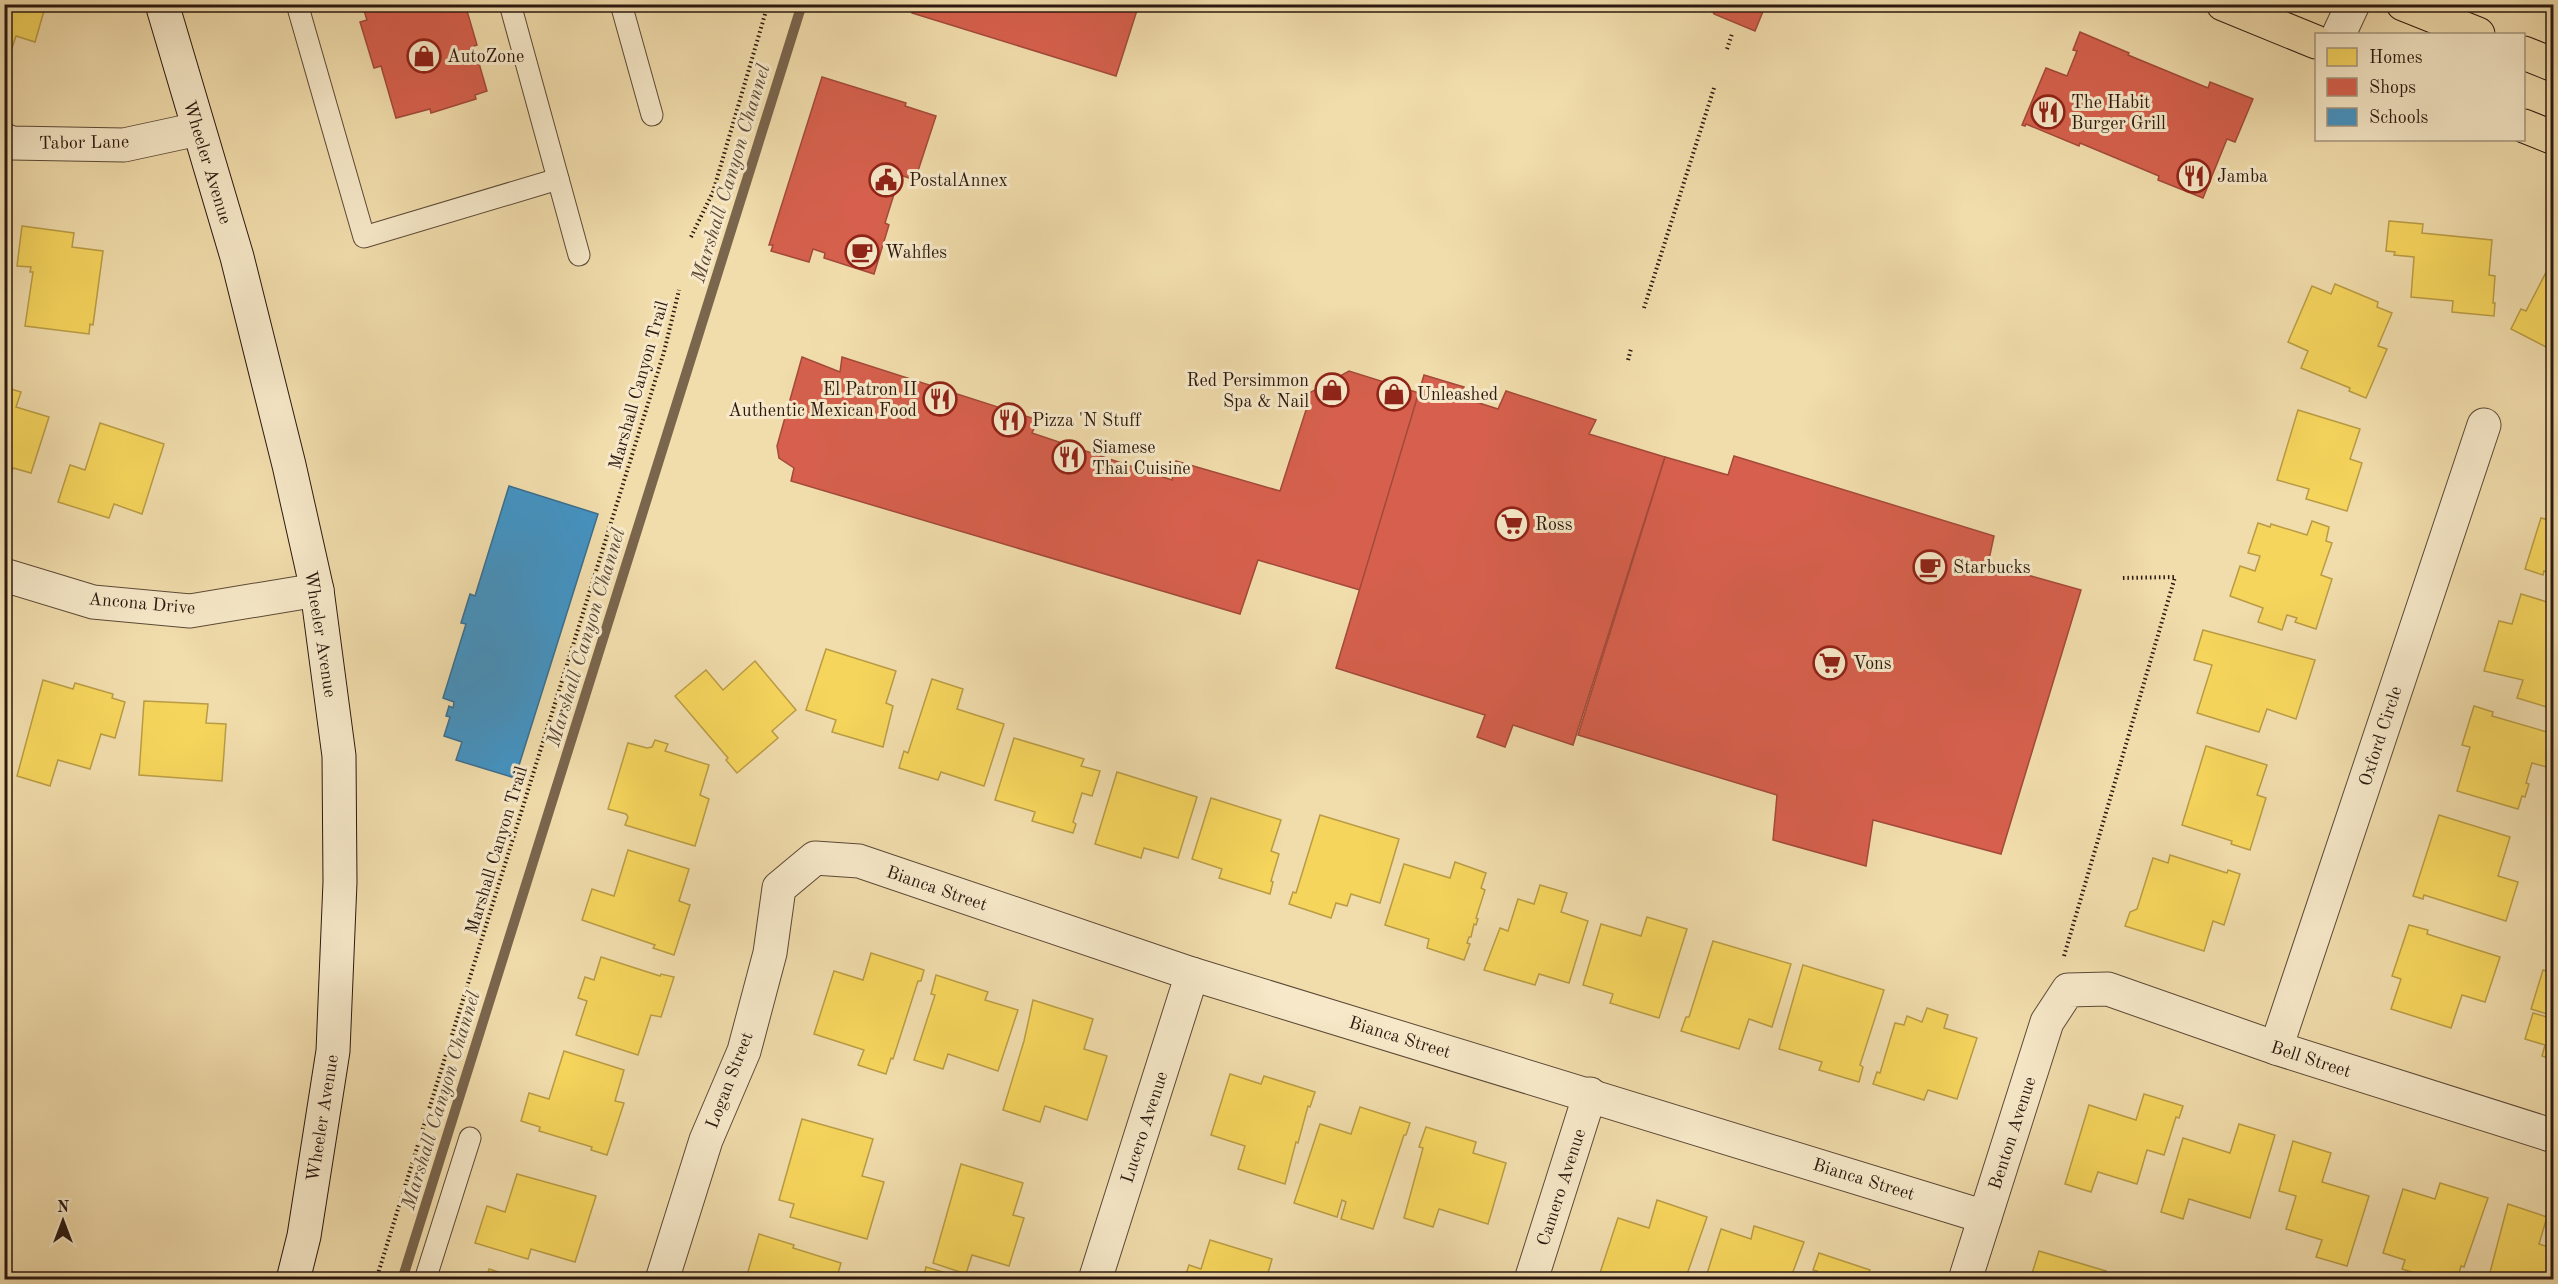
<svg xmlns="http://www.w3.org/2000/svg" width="2558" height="1284" font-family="'Old Standard TT',serif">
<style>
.homes{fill:#f6d55c;stroke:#b99c45;stroke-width:1.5}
.shops{fill:#d6604d;stroke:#a34a3a;stroke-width:1.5}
.schools{fill:#4393c3;stroke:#3c6e8d;stroke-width:1.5}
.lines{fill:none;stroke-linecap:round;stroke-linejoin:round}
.stream{stroke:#7a654d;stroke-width:10}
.service-casing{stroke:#5c4936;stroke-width:23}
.minor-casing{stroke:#5c4936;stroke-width:35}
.secondary-casing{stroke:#2b180f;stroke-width:35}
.primary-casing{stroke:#2b180f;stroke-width:35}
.path{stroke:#2b180f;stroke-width:4;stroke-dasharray:1.5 3;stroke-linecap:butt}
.service{stroke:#f6e8c8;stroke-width:21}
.minor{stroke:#f6e8c8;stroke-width:33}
.secondary{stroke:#f6e8c8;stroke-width:33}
.primary{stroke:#f1dcab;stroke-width:33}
.labels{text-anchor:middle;stroke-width:6;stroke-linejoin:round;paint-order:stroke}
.poi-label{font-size:18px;fill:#2b180f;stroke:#f6e8c8;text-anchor:start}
.street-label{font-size:18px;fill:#2b180f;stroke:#f6e8c8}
.water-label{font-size:20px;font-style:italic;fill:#5f4c38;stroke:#f6e8c8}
</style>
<rect width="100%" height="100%" fill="#f1dcab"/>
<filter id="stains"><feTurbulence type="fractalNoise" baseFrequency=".00333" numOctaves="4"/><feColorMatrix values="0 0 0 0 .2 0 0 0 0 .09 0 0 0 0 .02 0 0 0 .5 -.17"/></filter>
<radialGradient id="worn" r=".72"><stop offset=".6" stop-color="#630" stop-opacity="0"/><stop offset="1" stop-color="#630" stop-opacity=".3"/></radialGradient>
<!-- homes -->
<g class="homes">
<polygon points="4,4 46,4 35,42 16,36 10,54 4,52"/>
<polygon points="2389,221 2423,224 2422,233 2492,240 2489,275 2495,276 2493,303 2495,303 2494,316 2452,312 2453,301 2411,297 2414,257 2394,255 2395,252 2386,251"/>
<polygon points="22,226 74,233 72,247 103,251 93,325 90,324 89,334 25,326 33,272 30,272 31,267 17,266"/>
<polygon points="2554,257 2554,351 2511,329 2521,309 2526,311"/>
<polygon points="2335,284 2378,302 2377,307 2392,313 2378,346 2387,349 2366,398 2349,391 2350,388 2301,368 2308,351 2288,342 2312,286 2331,294"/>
<polygon points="4,387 21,392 16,407 49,417 31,473 13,468 8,484 4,483"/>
<polygon points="2298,410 2360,429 2350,459 2362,463 2347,511 2306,499 2309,489 2277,480"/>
<polygon points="100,423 164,444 142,514 114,504 109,518 58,502 70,465 85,470"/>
<polygon points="2554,505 2554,574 2544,571 2543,575 2525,569 2541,518 2549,520"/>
<polygon points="2312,521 2329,527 2326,541 2332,543 2321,575 2332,579 2316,629 2295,622 2297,618 2287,615 2282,630 2258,622 2263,608 2230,596 2240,566 2255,571 2260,556 2248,553 2258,523 2270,527 2271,524 2307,535"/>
<polygon points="2521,594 2554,604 2554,697 2550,708 2517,698 2523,680 2484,671 2499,621 2512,624"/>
<polygon points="2203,630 2315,660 2296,719 2267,709 2259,732 2197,713 2212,665 2194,660"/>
<polygon points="826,649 896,671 886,703 893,706 883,747 832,732 836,720 806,710"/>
<polygon points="755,661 796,710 772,731 778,738 737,773 726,760 728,758 675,696 706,670 723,690"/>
<polygon points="932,679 963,689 957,709 1004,724 984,786 941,772 938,780 899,768 904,751 908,753"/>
<polygon points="43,680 73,689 75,683 113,694 112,698 125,702 115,738 101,734 90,769 58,760 50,786 17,776"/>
<polygon points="144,701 208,704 206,723 226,724 222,781 139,775"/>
<polygon points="2474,706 2493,712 2492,716 2554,734 2554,769 2532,763 2526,783 2529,784 2525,797 2522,796 2518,809 2457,791 2470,747 2462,745"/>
<polygon points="1014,738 1084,759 1081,766 1100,771 1092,796 1082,793 1073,822 1076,824 1073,833 1032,821 1035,812 995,800"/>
<polygon points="655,740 668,744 665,751 709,765 700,795 709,799 695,846 625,825 628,817 626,814 608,809 628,743 647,748 652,747"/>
<polygon points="2206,746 2267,765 2257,795 2266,798 2250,850 2231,844 2232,841 2182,825"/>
<polygon points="1117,772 1197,797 1178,858 1144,848 1141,858 1095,844"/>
<polygon points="1211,798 1281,820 1271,851 1279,854 1271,881 1273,882 1270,894 1219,878 1222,869 1192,859"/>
<polygon points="1320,815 1399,839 1380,903 1351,894 1347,906 1336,903 1331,918 1289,904 1293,892 1296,893"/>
<polygon points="2439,815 2510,837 2498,876 2518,882 2506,921 2424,895 2423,899 2413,896"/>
<polygon points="628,850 689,869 679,901 690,905 674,955 653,948 655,945 582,920 592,889 614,896"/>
<polygon points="2170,855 2227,873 2228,870 2240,874 2224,925 2213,921 2204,951 2125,926 2130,912 2137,909 2153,858 2168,863"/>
<polygon points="1455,862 1486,873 1481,888 1485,890 1476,918 1478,919 1476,925 1474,924 1471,937 1469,937 1467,943 1470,944 1464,960 1427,948 1429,939 1385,925 1404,864 1450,878"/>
<polygon points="1540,885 1567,893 1561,912 1588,921 1569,983 1539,974 1535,985 1484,970 1500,928 1508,931 1518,899 1534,904"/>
<polygon points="2554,911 2554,936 2546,933"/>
<polygon points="1647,917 1687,929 1659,1018 1610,1003 1613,994 1583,985 1601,924 1641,936"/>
<polygon points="2409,925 2428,930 2427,934 2500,957 2485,1002 2462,995 2451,1028 2391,1009 2401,979 2392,976"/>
<polygon points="1713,941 1791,964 1772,1027 1749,1019 1739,1049 1681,1031 1686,1017 1689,1017"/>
<polygon points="871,953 924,970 921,981 918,981 893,1059 891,1058 886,1074 858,1065 864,1050 814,1034 834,971 863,980"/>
<polygon points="601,957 660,976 661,974 674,977 661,1017 651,1015 638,1055 576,1035 587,1001 578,998 585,977 594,980"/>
<polygon points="1803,965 1884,990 1860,1065 1863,1067 1859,1082 1819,1070 1822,1062 1779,1049"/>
<polygon points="2543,970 2554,973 2554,1016 2531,1009"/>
<polygon points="936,975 988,992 985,1000 1018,1010 998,1071 948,1054 943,1069 914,1060 935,995 931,994"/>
<polygon points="1033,1000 1093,1019 1084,1049 1107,1056 1087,1120 1045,1106 1040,1122 1003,1110 1024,1041"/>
<polygon points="1927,1008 1948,1015 1944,1028 1977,1038 1957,1099 1928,1090 1924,1100 1873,1084 1877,1072 1880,1073 1895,1023 1904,1025 1907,1016 1922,1022"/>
<polygon points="2533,1013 2554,1019 2554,1060 2542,1056 2545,1045 2525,1039"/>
<polygon points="564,1051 624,1070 615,1101 624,1103 607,1155 591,1150 592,1147 539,1131 540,1127 521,1121 529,1093 549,1099"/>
<polygon points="1230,1074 1261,1084 1264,1076 1315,1092 1310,1107 1308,1106 1298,1143 1296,1142 1285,1184 1238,1169 1245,1146 1211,1135"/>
<polygon points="2144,1094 2183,1106 2179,1118 2176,1117 2164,1155 2147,1150 2137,1184 2098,1172 2091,1192 2065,1184 2089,1105 2136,1120"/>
<polygon points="1360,1107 1410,1123 1406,1135 1404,1135 1373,1229 1341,1219 1346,1202 1342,1200 1337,1217 1294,1203 1320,1124 1351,1134"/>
<polygon points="802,1119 873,1139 862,1176 884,1182 867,1239 790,1217 794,1204 779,1200"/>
<polygon points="2239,1124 2275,1135 2250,1218 2189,1199 2183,1219 2161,1212 2183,1138 2230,1153"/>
<polygon points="1426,1127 1476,1142 1473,1153 1506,1163 1488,1224 1439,1209 1433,1227 1404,1218 1423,1148 1419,1147"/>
<polygon points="2293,1141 2331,1153 2322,1182 2369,1196 2347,1266 2316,1257 2322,1240 2286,1229 2296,1196 2279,1191"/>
<polygon points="961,1164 1023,1183 1013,1215 1024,1218 1009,1266 972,1255 966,1274 933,1263"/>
<polygon points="517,1174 596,1196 575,1262 531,1249 528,1259 475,1243 487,1206 505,1212"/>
<polygon points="2440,1183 2488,1198 2464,1267 2461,1266 2457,1280 2437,1280 2402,1269 2405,1260 2383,1253 2403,1189 2435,1199"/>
<polygon points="1657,1200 1707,1217 1685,1280 1598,1279 1618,1218 1649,1228"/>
<polygon points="2508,1204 2547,1217 2539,1244 2554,1249 2554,1280 2488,1280"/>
<polygon points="1754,1226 1804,1242 1790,1280 1705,1280 1721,1229 1751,1239"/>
<polygon points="759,1234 794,1245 793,1248 841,1263 836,1280 762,1280 747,1275"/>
<polygon points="1210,1240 1272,1259 1266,1280 1184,1280 1189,1265 1201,1269"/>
<polygon points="2039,1251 2106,1271 2103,1280 2030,1280"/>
<polygon points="1819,1253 1870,1270 1867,1277 1875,1280 1814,1280 1817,1271 1813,1270"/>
<polygon points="926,1267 967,1279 923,1280"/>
<polygon points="489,1269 523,1280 486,1280"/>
</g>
<!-- shops -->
<g class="shops">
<polygon points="362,4 465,4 477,45 474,46 487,91 475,95 476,99 431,113 430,109 396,118 381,66 374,68 360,22 367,20"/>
<polygon points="915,4 1139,4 1116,76 912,13"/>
<polygon points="1715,4 1766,4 1755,31 1714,14 1712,10"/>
<polygon points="2080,32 2129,53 2128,55 2208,88 2210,82 2253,99 2235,142 2227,139 2203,198 2158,180 2159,176 2080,143 2079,146 2026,124 2025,126 2022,125 2046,68 2067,76 2077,51 2073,50"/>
<polygon points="822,77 906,103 905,106 936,116 915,180 900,175 885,223 889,225 874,274 824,258 825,253 813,249 809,262 771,251 773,245 769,245"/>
<polygon points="802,357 840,372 842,357 1038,420 1032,433 1172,480 1176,461 1280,491 1307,407 1302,397 1349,371 1419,393 1360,590 1258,560 1240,614 791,481 794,468 779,458 777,446"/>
<polygon points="1424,375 1464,387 1460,397 1498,409 1506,391 1596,420 1589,434 1665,457 1573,745 1513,725 1505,747 1477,737 1485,715 1336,668"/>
<polygon points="1734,456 1994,536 1988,564 2081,590 2001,854 1873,820 1866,866 1773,840 1777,795 1578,735 1665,457 1728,475"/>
</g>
<!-- schools -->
<polygon class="schools" points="509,486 598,514 515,778 456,760 462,742 444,736 450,717 446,716 449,706 453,708 454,702 443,698 466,624 461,623 470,594 475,596"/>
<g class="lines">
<!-- stream -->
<polyline class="stream" points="402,1280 802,4"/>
<defs>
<g id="service">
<polyline points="297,4 364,237 558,179"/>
<polyline points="510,4 579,255"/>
<polyline points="621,4 652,115"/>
<polyline points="425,1280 470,1138"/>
</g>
<g id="minor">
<polyline points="2339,34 2353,4"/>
<polyline points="4,140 12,143 124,145 198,129"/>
<polyline points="4,575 93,602 190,611 317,590"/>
<polyline points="2276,1048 2484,425"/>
<polyline points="662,1280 706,1140 744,1051 770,953 779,888 815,858 859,861 1192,974 1985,1217"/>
<polyline points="1095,1280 1192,974"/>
<polyline points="1531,1280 1590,1094"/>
<polyline points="1965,1280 2047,1022 2068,990 2108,989 2276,1048 2554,1136"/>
</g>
<polyline id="secondary" points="162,4 237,257 289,465 317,590 339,756 340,882 333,1051 304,1236 293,1280"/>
<g id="primary">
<polyline points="2223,4 2316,42"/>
<polyline points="2403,4 2478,34"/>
<polyline points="2524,53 2554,65"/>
<polyline points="2524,126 2554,138"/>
</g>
</defs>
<!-- service casing -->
<use href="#service" class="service-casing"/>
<!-- minor casing -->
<use href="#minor" class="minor-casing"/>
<!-- secondary casing -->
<use href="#secondary" class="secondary-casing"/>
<!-- primary casing -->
<use href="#primary" class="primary-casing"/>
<!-- path -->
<g class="path">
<polyline points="1727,49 1732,34"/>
<polyline points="691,237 713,192 768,4"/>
<polyline points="1644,308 1714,88"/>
<polyline points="1628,360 1631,349"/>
<polyline points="2064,956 2175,577 2122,578"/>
<polyline points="376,1280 664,352 679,290"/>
</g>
<!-- service -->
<use href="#service" class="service"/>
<!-- minor -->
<use href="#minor" class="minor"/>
<!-- secondary -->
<use href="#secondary" class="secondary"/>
<!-- primary -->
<use href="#primary" class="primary"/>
</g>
<!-- icons -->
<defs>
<symbol id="shop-ring" viewBox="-11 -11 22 22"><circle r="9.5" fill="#f6e8c8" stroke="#8f2418" stroke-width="1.5"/><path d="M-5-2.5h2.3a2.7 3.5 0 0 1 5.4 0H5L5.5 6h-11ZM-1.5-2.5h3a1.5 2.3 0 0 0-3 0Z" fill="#8f2418"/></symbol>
<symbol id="restaurant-ring" viewBox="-11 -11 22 22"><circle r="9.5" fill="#f6e8c8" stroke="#8f2418" stroke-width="1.5"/><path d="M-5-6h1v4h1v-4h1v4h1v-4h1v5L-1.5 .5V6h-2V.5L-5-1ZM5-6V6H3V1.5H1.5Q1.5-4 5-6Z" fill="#8f2418"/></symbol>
<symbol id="civic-ring" viewBox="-11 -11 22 22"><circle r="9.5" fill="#f6e8c8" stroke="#8f2418" stroke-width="1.5"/><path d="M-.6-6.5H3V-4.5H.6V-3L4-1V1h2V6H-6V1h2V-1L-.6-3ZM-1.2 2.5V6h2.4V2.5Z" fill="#8f2418"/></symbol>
<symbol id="cafe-ring" viewBox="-11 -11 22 22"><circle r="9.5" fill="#f6e8c8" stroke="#8f2418" stroke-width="1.5"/><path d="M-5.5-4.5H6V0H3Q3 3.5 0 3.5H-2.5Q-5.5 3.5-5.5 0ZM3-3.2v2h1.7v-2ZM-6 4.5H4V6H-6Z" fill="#8f2418"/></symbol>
<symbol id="supermarket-ring" viewBox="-11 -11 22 22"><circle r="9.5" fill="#f6e8c8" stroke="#8f2418" stroke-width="1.5"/><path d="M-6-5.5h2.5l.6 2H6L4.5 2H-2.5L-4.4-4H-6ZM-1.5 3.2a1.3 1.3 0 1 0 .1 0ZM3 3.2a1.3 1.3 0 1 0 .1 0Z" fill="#8f2418"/></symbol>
</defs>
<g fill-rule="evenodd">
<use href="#shop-ring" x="405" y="37" width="38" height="38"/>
<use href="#restaurant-ring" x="2029" y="93" width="38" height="38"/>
<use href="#restaurant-ring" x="2175" y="157" width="38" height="38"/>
<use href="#civic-ring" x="867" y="161" width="38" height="38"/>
<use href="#cafe-ring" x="843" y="233" width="38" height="38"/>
<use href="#shop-ring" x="1313" y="371" width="38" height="38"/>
<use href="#shop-ring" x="1375" y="375" width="38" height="38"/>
<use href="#restaurant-ring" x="921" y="380" width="38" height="38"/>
<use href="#restaurant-ring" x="990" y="401" width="38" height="38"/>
<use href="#restaurant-ring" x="1050" y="438" width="38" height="38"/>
<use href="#supermarket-ring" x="1493" y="505" width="38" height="38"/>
<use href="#cafe-ring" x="1911" y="548" width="38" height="38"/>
<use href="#supermarket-ring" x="1811" y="644" width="38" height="38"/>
</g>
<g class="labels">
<!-- poi labels -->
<g class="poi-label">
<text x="447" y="62">AutoZone</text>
<text x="2071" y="108">The Habit<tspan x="2071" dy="21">Burger Grill</tspan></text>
<text x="2217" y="182">Jamba</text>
<text x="909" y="186">PostalAnnex</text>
<text x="885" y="258">Wahfles</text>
<text x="1309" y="386" text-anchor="end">Red Persimmon<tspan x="1309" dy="21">Spa &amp; Nail</tspan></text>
<text x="917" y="395" text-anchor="end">El Patron II<tspan x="917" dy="21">Authentic Mexican Food</tspan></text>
<text x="1417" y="400">Unleashed</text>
<text x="1032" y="426">Pizza 'N Stuff</text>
<text x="1092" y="453">Siamese<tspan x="1092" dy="21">Thai Cuisine</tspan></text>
<text x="1535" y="530">Ross</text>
<text x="1953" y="573">Starbucks</text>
<text x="1853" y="669">Vons</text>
</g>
<!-- street labels -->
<g class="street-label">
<text transform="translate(84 142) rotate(-1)" y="6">Tabor Lane</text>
<text transform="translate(208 162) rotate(73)" y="6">Wheeler Avenue</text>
<text transform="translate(638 385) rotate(-74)" y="6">Marshall Canyon Trail</text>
<text transform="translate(142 603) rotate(5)" y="6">Ancona Drive</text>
<text transform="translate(321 634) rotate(81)" y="6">Wheeler Avenue</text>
<text transform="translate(2380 736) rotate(-72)" y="6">Oxford Circle</text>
<text transform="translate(496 850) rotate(-73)" y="6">Marshall Canyon Trail</text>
<text transform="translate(937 888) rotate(19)" y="6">Bianca Street</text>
<text transform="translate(1400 1037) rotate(17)" y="6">Bianca Street</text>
<text transform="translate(2311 1059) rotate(18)" y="6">Bell Street</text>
<text transform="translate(729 1080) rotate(-69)" y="6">Logan Street</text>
<text transform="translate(322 1118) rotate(-81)" y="6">Wheeler Avenue</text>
<text transform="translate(1144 1127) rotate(-72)" y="6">Lucero Avenue</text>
<text transform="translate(2012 1133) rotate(-72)" y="6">Benton Avenue</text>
<text transform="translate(1864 1179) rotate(17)" y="6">Bianca Street</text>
<text transform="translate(1561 1187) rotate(-72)" y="6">Camero Avenue</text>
</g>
<!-- water labels -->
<g class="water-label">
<text transform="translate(730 173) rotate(-73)" y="7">Marshall Canyon Channel</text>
<text transform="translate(585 637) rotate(-73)" y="7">Marshall Canyon Channel</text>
<text transform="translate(440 1100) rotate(-73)" y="7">Marshall Canyon Channel</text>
</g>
</g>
<!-- margin -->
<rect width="2558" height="1284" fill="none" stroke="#f1dcab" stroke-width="24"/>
<rect x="6" y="6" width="2546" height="1272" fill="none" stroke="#2b180f" stroke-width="3"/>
<rect x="12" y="12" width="2534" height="1260" fill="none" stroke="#2b180f" stroke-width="1.5"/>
<!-- legend -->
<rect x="2315" y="33" width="210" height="108" fill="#f6e8c8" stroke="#a5957e" stroke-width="1.5"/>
<rect x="2327" y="48" width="30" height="18" fill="#f6d55c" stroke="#a5957e" stroke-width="1.5"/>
<text x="2369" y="63" font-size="18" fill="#2b180f">Homes</text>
<rect x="2327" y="78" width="30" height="18" fill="#d6604d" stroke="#a5957e" stroke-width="1.5"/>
<text x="2369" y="93" font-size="18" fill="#2b180f">Shops</text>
<rect x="2327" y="108" width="30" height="18" fill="#4393c3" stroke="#a5957e" stroke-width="1.5"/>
<text x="2369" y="123" font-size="18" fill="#2b180f">Schools</text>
<!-- north arrow -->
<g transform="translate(63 1221)" stroke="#f6e8c8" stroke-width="4.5" paint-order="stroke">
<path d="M0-4.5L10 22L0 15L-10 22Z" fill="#2b180f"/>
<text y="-9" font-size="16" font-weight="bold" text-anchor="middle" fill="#2b180f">N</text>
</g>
<rect width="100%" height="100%" filter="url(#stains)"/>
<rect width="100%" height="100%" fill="url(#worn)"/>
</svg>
